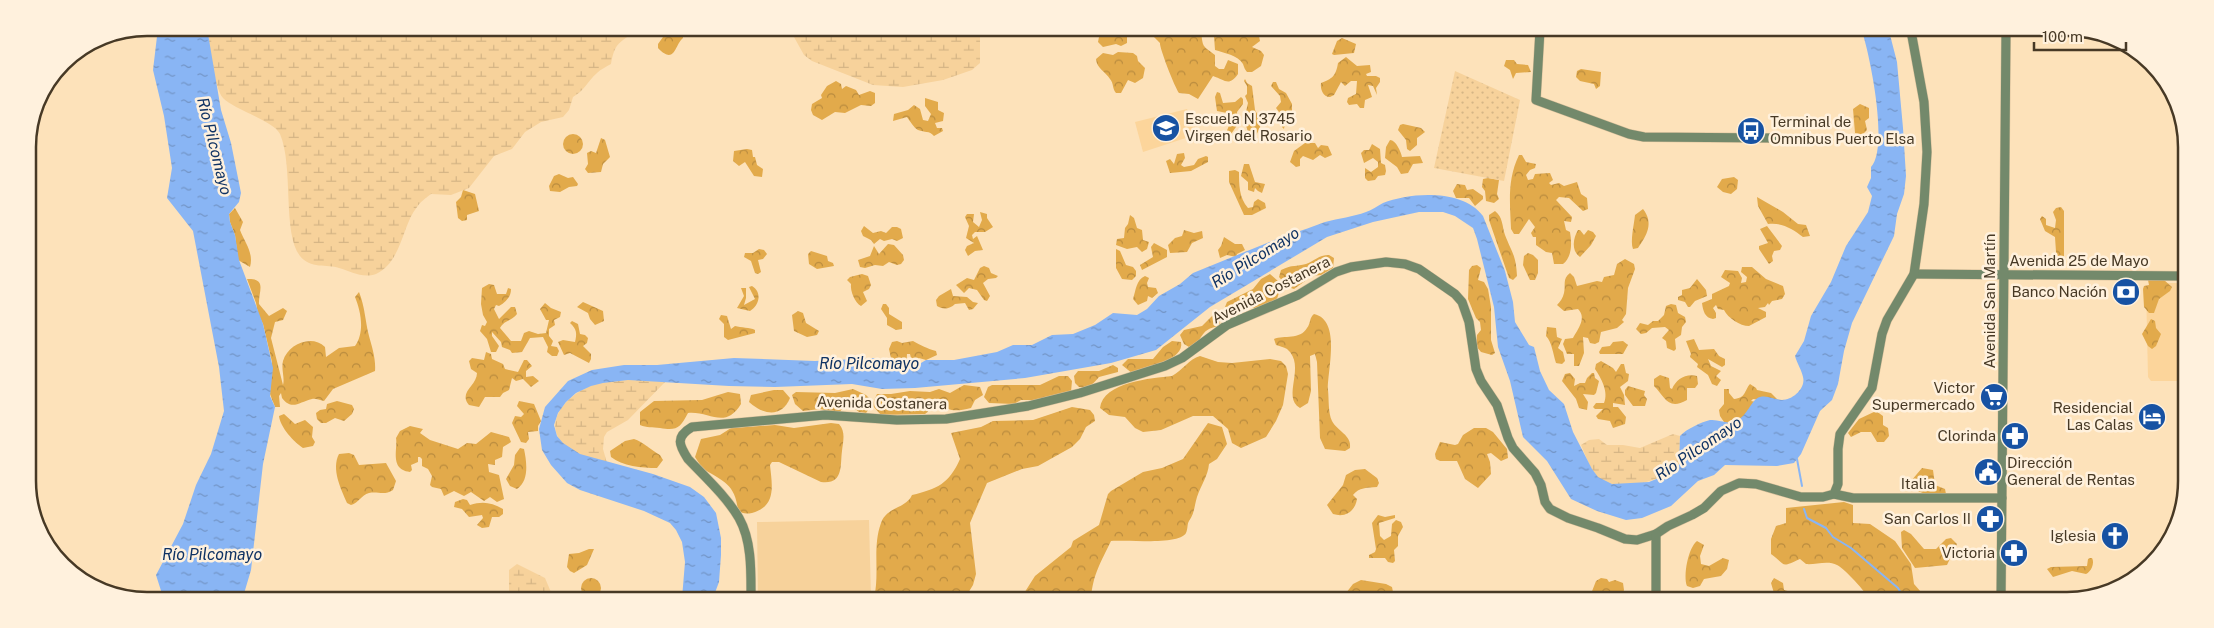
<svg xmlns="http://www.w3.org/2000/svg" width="2214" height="628" font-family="'Public Sans',sans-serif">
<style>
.built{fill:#fcd59b}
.grass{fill:#f7d29b}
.forest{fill:url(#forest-crowns)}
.wetland{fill:url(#wetland-marsh)}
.park{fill:url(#park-dots)}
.water{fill:url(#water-ripples)}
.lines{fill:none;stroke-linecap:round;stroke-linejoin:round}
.stream{stroke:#89b5f4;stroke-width:2}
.secondary-casing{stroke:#d9c09c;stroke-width:10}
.secondary{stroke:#73896b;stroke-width:9}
.labels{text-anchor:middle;stroke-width:5;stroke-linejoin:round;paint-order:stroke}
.poi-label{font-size:15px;fill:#473925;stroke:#fff1dd;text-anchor:end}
.street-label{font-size:15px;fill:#473925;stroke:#fff1dd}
.water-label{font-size:16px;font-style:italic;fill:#0f3263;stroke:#fff1dd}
.rim{fill:none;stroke:#473925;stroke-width:2.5}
</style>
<defs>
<pattern id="forest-crowns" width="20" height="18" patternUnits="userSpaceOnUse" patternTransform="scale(1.25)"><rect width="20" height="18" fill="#e2aa4b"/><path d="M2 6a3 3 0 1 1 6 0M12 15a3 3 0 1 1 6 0" fill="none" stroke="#b98b3e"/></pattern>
<pattern id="wetland-marsh" width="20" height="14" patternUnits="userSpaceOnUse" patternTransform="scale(1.25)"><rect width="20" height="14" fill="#f7d29b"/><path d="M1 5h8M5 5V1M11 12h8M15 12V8" fill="none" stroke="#d5b585"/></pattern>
<pattern id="park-dots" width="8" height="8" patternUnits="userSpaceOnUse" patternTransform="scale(1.25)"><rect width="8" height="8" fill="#f7d29b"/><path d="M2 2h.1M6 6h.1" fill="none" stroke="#d5b585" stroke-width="1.8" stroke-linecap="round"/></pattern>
<pattern id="water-ripples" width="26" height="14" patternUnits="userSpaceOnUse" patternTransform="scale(1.25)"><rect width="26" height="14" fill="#89b5f4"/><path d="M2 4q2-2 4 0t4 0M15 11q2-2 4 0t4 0" fill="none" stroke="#7294c5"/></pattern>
</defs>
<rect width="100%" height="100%" fill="#fde2ba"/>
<!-- built -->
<g class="built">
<polygon points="1187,109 1198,134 1143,152 1135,122"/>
<polygon points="2151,283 2184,283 2183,381 2151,381 2148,377 2146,287"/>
</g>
<!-- grass -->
<polygon class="grass" points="869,520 871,598 758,598 757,522"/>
<!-- forest -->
<g class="forest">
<path d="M663,29H683V38C675,44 675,66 658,48V44L663,37Z"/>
<polygon points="1099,29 1127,30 1127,43 1121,46 1116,44 1103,47 1098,42 1099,37 1106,35 1110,37 1112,33 1104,33"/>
<path d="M1147,30H1204L1201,31C1203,48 1202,45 1215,55V66L1219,69H1224L1228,60L1238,64V74C1229,87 1225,80 1213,76L1198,99L1189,94L1179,93C1175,88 1159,47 1160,43Z"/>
<path d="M1206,30H1260L1259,36L1260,41L1252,47L1261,51L1264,55L1261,66L1252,72H1247C1245,70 1244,67 1243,64C1238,55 1224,53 1215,50L1214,36Z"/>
<polygon points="1342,38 1356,44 1354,53 1334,55 1332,54 1337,41"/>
<path d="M1118,52L1133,53L1137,56L1138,61L1145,68L1143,78L1135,83L1128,80L1121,93H1116C1112,88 1114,84 1110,79C1105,71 1097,69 1096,59L1103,53L1113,55Z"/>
<path d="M1346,57L1357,66L1370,65L1371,72L1366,74L1367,76H1376L1380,78V82L1376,88L1377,95L1373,86L1368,85L1372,97L1365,100L1364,108H1360L1357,104L1349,105L1347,102L1348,98L1356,94L1357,81H1351L1345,86L1341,82L1334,95L1330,97C1323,97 1320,89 1321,83C1332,79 1336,76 1338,63Z"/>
<polygon points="1506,60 1514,60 1517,64 1528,65 1531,72 1516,73 1513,79 1510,70 1504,66"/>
<polygon points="1581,69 1601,72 1600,86 1596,89 1594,84 1580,81 1576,77 1577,71"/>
<polygon points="1245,79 1247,83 1252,86 1255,110 1259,117 1260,127 1255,138 1250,137 1244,120 1248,103 1245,96 1247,94 1247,86 1244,81"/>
<polygon points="836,81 841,84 842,89 846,86 856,90 859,95 870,91 875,93 875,103 871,106 861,105 845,113 835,112 822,120 813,115 811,110 812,104 822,98 821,95 827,86"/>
<polygon points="1273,82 1276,82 1279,89 1286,93 1292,104 1292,122 1285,124 1284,129 1282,127 1279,112 1276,108 1281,102 1280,96 1271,86"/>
<polygon points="1217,92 1220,93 1223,103 1235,102 1241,97 1243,99 1243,104 1237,112 1238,124 1229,137 1222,136 1220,134 1226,133 1230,123 1227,113 1217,111 1215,97"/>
<path d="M925,98L938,102V110L944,113L943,121L935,123L937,128H942L943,131L934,136C929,130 925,133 918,130C914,128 910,121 907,117L893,121L894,114L908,110L914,105L920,109L923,120L928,121L931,114L925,106Z"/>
<polygon points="1860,104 1869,108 1869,118 1865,121 1867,130 1862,135 1855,133 1853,109"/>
<polygon points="1403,124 1421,128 1425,132 1417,138 1417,145 1410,151 1407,149 1406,140 1398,130 1400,125"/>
<circle cx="573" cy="144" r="10"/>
<polygon points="601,138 605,140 610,157 603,164 601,172 588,173 585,169 588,164 587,153 591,151 596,153"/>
<path d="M1390,140C1396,140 1401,152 1402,157L1420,156L1423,163L1413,164L1408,173L1401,174L1397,167L1385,158L1386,147Z"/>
<polygon points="1305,143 1315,143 1318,148 1321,145 1328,146 1332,155 1325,158 1320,155 1313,160 1303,156 1300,159 1300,166 1296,167 1290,162 1294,151"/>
<polygon points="1372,144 1380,149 1381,163 1385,165 1386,171 1385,175 1378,176 1375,180 1368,181 1365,178 1365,168 1371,172 1378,167 1378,162 1373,158 1364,163 1361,153 1364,150 1369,150"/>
<polygon points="747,149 752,150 753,157 755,157 757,165 763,169 762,177 754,176 745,162 739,166 733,161 734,151"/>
<polygon points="1184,153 1185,158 1181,165 1184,167 1194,165 1198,159 1206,156 1208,157 1208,162 1191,171 1170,173 1166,161 1170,159 1174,164 1177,154"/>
<path d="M1519,155H1522L1526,162L1536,164L1535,168L1530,170L1526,175L1528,180L1533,179L1535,174L1550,173L1553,180L1549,183L1551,185L1559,183L1564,186L1577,182L1581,194L1587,198L1588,209L1583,211L1569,198L1559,197L1556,200L1572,217L1571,222L1564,221L1566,230L1570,232C1572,244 1572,257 1563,264H1554L1552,253L1546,252L1536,245V237H1533L1531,233L1535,227L1529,219L1519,234H1514L1511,229C1510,203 1507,180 1519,155Z"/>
<polygon points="1244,164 1249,164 1255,182 1265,184 1262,193 1258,191 1255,188 1254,192 1248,190 1248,182 1241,176"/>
<path d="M1235,170L1239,172C1239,184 1239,198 1248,208L1253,207L1254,202L1258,199L1265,203L1266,208L1252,215H1244L1229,182V171Z"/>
<polygon points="559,174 568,178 573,177 578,184 577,186 569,187 560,192 550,191 549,186 554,176"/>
<polygon points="1734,177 1738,180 1737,189 1731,194 1723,192 1717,187 1722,179"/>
<polygon points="1488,178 1499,180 1497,194 1499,199 1494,203 1486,201 1485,191 1482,187 1483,179"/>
<polygon points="1457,184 1465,185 1467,190 1473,189 1483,196 1483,199 1475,206 1469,198 1456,198 1453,191"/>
<polygon points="463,190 475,194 479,211 467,215 467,220 462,221 458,218 456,202 461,197"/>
<path d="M1757,197L1783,212L1798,224L1806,225L1810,236L1803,237C1793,229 1781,222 1768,224L1758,206Z"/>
<polygon points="2061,207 2064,211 2064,259 2062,260 2059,260 2056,252 2055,237 2045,231 2040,219 2042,216 2046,219 2046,225 2055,228 2056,220 2053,212 2056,208"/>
<path d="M235,208L243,222L240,230C245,243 254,253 250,267L238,260L235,235L230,222L229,214Z"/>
<path d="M1643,209C1654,223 1647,235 1638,248L1633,249C1630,241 1634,225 1635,215Z"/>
<path d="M1495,211C1503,217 1502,226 1505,235C1512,253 1516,255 1517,276L1513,280L1509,278L1489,220V215Z"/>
<polygon points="980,212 987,214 987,218 993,227 985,232 975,232 972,235 973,239 977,236 983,250 975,251 968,256 965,250 967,246 974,243 966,238 969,226 965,217 967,214 974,214 973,222 979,227 982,220"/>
<polygon points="1130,215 1134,218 1137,228 1142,230 1143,240 1149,242 1147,249 1142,252 1137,247 1127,249 1116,245 1117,239 1124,238 1125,228 1128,224"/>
<polygon points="864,226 873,233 881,231 886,233 892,227 897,227 901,229 903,238 897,241 892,239 884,241 880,239 874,244 871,240 863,236 861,231"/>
<polygon points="1767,226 1782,246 1780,250 1774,251 1772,256 1773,261 1769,264 1759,249 1759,246 1768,243 1760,229"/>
<polygon points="1184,230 1194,233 1202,231 1203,238 1192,243 1187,252 1170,253 1168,245 1175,238 1182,236"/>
<path d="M1578,230H1580L1584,235L1588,230L1593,232L1596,236L1591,245L1580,257C1571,251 1573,238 1578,230Z"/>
<polygon points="1224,237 1235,244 1242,244 1245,250 1237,254 1236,257 1227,255 1220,258 1218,250 1221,246"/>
<polygon points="1154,243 1167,250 1167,257 1142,270 1140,265 1153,257 1151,247"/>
<polygon points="888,244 894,245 903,255 904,260 901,264 897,265 889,262 883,266 875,265 865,268 860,267 858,260 870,256 874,246 879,254"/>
<polygon points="759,249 764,250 767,254 763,259 758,260 761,272 758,274 755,273 751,261 744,257 745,253 753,253"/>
<polygon points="1116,249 1120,251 1126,265 1133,267 1136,271 1136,276 1132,280 1122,279 1116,268"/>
<polygon points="811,251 827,256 828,261 833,263 834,266 817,269 809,264 808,254"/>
<polygon points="1528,253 1533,255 1538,260 1538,273 1535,280 1530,280 1523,265 1524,256"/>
<path d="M1329,255L1334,258L1333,268L1321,275L1312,276L1294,289L1288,287L1279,277L1281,270C1293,264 1296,267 1306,264C1315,261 1318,255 1329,255Z"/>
<path d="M1625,259L1634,264L1635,269L1628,288L1626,314L1622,320L1624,322L1617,328L1601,332L1599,342L1595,344L1590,343L1588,338L1583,337L1584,353L1579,366H1574V354H1567L1563,344L1565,339L1573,338C1578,329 1587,318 1578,309L1564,311L1557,305C1560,302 1563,298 1564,293C1566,285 1562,279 1570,273L1574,277L1577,286L1597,281L1602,282L1604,277L1614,275L1617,264Z"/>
<polygon points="1477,265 1481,268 1478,280 1484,282 1488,289 1491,307 1491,340 1495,353 1492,355 1481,352 1476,346 1477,335 1481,330 1480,322 1476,318 1468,299 1469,270 1472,266"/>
<polygon points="984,266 989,268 991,273 998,276 996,278 988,279 983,283 990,296 987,301 984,300 977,290 969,288 964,293 956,285 967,278 974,280 980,268"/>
<path d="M1742,267H1752L1766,279L1783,286L1785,294L1782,299L1772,301L1769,305L1768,303L1765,307L1758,308L1766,312V317L1749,326C1740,326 1728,318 1724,310L1718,309L1716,305L1713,308L1716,313V318L1713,319C1705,318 1703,311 1702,303L1712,299V294L1729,286L1730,283L1721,277L1725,270L1738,271L1742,278L1741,283L1746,282L1747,277L1741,272Z"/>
<path d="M862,274L868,276L871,285L869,289L863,292L867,301L861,306C855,303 850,291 851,284L847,280L850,277Z"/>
<path d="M1270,274L1278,281C1282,299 1274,308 1254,308C1251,308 1246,305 1243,306C1239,307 1236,311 1232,312L1225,307L1227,302L1253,289L1261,279Z"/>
<path d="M1145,276L1149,278L1147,283L1148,287L1156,288L1158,293L1152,298L1148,296L1147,301L1138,305L1133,299C1136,290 1136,280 1145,276Z"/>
<path d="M247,279C268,278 258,292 259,304L269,316L283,308L287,311L283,320L275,322L271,338L283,385C285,378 281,369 283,361C288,344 312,334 325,347L326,357L339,348L355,346C365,332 361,312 355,297L359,292C365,307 365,320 369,336C372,347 376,359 375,371L333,389L324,401C319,400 315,398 312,399C299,402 292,411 282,398L281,393L279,396L280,407H275L270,394L272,362L263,324L258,314L256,303Z"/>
<polygon points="1697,279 1706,290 1707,296 1695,301 1690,307 1688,307 1685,302 1678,300 1678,297 1682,295 1682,290 1690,288"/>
<polygon points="2149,279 2164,280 2172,287 2170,291 2159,299 2154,313 2149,313 2144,307 2143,289 2144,286 2149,285 2148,280"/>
<path d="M489,284L494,285L497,294H506L508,288L511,289C511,297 506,302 499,306L496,305L494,309L499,319L511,307H515L517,314C512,321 504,320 500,328L511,341H521L524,333L529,331L538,334L546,333L549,320H546L540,309L545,303L551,308L561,312L560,317L554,320L555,325L549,329V336L553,341L551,346L557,347L559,351L557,356H552L547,352L548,347L543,337L530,338L522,352L512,353L510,350L502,347L501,342L492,332V336L499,346L496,352H491L487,339L480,331L482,325L485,326L487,322L483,315L481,304L482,288Z"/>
<path d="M752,286C762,292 760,305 750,311L737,308L744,296L741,288H746V298L744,305L755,299L749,287Z"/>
<path d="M951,289L953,296L967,297L973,302L978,303L973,309L969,310L965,303L955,304C950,309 943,310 937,306L936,300L939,296Z"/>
<polygon points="583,302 603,311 604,321 595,325 590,319 588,313 577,307"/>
<polygon points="883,304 886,304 889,308 889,314 902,322 902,329 896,330 887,325 887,318 881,309"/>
<polygon points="1671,304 1676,305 1678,313 1685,317 1686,322 1682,327 1681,335 1675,339 1676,349 1674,351 1667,348 1666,341 1662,338 1669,330 1665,327 1652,328 1646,333 1641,334 1636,329 1640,323 1648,325 1653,321 1658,321 1664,315 1666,306"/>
<polygon points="798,311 803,313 806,323 819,331 817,335 807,337 794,331 792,315"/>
<path d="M1214,314L1220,316V326C1215,327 1208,328 1204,333C1198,340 1200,343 1189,347L1184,344L1180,335L1184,330L1202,326Z"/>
<path d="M1314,314C1342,320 1327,372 1328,390C1329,399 1328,413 1332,421C1337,431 1352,435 1350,448L1345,451L1325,449L1320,438L1317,362L1315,354L1310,356L1311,391L1308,403L1300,408C1281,397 1307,366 1287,349C1284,347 1279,346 1276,345L1274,339C1284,335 1300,340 1307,328C1311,323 1309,318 1314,314Z"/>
<path d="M721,315L727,316L731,329L735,326C741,328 750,327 755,330V333L728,340L724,337V324L719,319Z"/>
<polygon points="2151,319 2155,321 2156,328 2161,334 2156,346 2152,349 2148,346 2142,334"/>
<path d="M572,321L578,324L580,334L585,335L588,338L587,343L583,346L591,354V359L589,363L570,353L564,355L558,342L563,340L575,342C577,334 577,329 570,323Z"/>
<path d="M1547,327L1556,328L1557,337L1562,339L1558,348L1563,352L1565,361L1562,364L1556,363C1553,354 1552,342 1546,336Z"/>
<polygon points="1694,339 1699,350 1714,349 1719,356 1725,359 1725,365 1722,367 1708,359 1711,366 1721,371 1716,376 1721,380 1717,386 1712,384 1708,375 1697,367 1698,364 1690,357 1691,354 1686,341"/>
<path d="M897,341L902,343L913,341C922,346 926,348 936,351L937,355L926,360L919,358L913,366L910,354H907L906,370L891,368V358L889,349L892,342Z"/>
<path d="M1172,341L1181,342C1185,360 1147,367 1133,374L1122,365L1128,359H1153L1163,347Z"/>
<polygon points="1623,341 1628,345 1623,354 1600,354 1599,352 1602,347 1610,346 1613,342"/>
<path d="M486,352L491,354L492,359L503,364L505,369L518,372L524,360H527L532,366L526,371V377L533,376L539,381L531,387L523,379L516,381L512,378L509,390L503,393L500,397H485L479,407L469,405C458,392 477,386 477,373L471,369L469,361L472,358L484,360Z"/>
<path d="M1200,356L1218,362L1232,363L1270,359L1281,361L1286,366L1288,374L1283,405L1276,421L1266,437L1241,448L1232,443L1228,429L1213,416H1193L1161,430L1143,432L1135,428L1125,417L1109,415L1100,408C1103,382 1152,378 1172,376C1183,370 1189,359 1200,356Z"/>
<path d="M1601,361L1613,368L1616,372L1621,364H1624L1626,373L1629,374L1628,381L1620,387L1624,395L1625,405L1613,403V407H1618L1626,417L1625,424L1613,428L1610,421L1598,419L1596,416L1603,409H1595L1593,407L1596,403H1604C1609,392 1601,378 1595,369L1596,364Z"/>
<path d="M1113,365L1118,368V372L1099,377C1093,384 1090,388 1079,387L1075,383L1074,376L1078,371H1099Z"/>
<polygon points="1570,373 1575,379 1574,386 1580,383 1585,383 1587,378 1592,373 1594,373 1595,378 1599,381 1596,393 1594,395 1583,394 1588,402 1587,410 1579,408 1576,399 1562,381 1565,374"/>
<path d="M1660,375L1669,378L1670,388L1672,389C1676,379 1686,373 1697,376L1698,384L1695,388H1687V400C1668,411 1665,397 1654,386V379Z"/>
<polygon points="1059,376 1068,376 1072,381 1071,392 1041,400 1021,400 1014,404 989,403 984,397 988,387 992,385 1040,385"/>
<path d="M1750,384L1756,388L1757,390L1771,393L1780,402L1753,399L1751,401L1756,402L1759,414L1726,425L1720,416L1719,410L1724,404V389H1729V393L1734,399C1746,398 1744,391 1750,384Z"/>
<path d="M964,385L980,387L983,395L975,400L971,408C957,411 950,413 939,402C932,402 931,411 925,414L881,415L872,405L877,394H891L910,391L930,392L939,389L950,393Z"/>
<polygon points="1628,386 1645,391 1644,395 1647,399 1645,406 1633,406 1625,395 1625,390"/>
<polygon points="853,389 866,395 871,400 869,409 866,413 859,412 850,405 844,406 839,413 820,409 803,411 795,404 792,395 796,392 835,393"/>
<path d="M774,390H783L790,398C782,418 763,415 749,402L751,395Z"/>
<path d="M728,392L740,394L741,404C725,430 710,411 688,413C680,428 677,431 660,428C652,427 647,428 640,425V412L654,401L702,400Z"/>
<polygon points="337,401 352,405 354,409 352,414 344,421 335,418 326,423 321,423 317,419 316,413 320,410 326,409 327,404"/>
<polygon points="519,401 534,404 541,421 538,426 538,431 528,432 529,439 526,443 521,442 512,423 515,416 521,417 524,414 517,406"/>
<path d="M1072,407L1090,410L1094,415L1095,421L1086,427L1080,439L1072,447L1038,466L1022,469L987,483L970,523L976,574L973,585L965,598H874C880,573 872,548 881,523C887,506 906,509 912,495C937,489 949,484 960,459L951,433L981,427L993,421L1033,420Z"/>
<polygon points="1876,411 1883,416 1883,425 1888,428 1889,436 1884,442 1877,442 1871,432 1861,432 1851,437 1848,433 1859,419"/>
<path d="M284,414L295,424L305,420L313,427L312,437L315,442L313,446L303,448C294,442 280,427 279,416Z"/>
<path d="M831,423L839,424C846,432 843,441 842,451C840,465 844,485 821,482L779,462H772L770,465C772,485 777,506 752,513C746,514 742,514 738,510C735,484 723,481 705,470C701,468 698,461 695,457L701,439L720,435L731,428L775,425L794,428Z"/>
<path d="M1208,423L1222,427L1227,444L1217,459L1209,464C1208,476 1201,485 1197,497C1194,507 1195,512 1189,521C1187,524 1188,529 1186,533C1180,545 1126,540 1111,541C1101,562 1093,574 1091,598H1021L1035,576L1071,547L1073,541L1099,525L1108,494L1111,491L1143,472L1162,468L1183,459Z"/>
<path d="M410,426L423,429L420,433L430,440L458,449L467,443L476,444L491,432L509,437L511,442L503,447L502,457L495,460V465L488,464L489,472L499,475L504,499L497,502L490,497L484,501L471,492L464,496L454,491L444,496L441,489L432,487L430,485L432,476L428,469L422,466V459L420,457H418V462L411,465L412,470L410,472C389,470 398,448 396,438L400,431Z"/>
<polygon points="1474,428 1486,428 1493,432 1507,449 1508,458 1501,461 1491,453 1487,454 1490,462 1491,474 1478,488 1465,479 1457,461 1440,461 1436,459 1435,454 1440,442 1455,445 1458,444 1463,435"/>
<path d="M634,439C643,442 651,450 660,455L663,460L657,468C642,468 622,466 611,457L610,451L625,441Z"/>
<path d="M520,448L524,449C527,463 529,481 517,489L510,486L506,479L514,465L515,455Z"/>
<path d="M349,453L354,455L359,465L386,463L396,481L393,490C384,496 378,491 369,493C361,495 359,503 351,505L347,503C341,489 331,469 339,454Z"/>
<polygon points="1922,468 1933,470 1935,485 1945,489 1946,494 1928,495 1915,490 1911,481"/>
<path d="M1365,469L1377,478L1379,483L1377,487C1367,488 1359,487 1353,495L1357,499C1355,511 1346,518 1333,514L1327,505L1343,485L1346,475L1355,470Z"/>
<path d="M463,499L467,500L470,505C482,501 491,502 503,509V514L499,517H492L489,527L482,528L477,525L483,518L482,515L469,517L462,509L454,507L455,502Z"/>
<path d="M1844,502L1853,505V523L1870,524L1895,541L1911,564L1914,584L1928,600H1870C1865,591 1846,570 1837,565C1828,560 1815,565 1806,564L1800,559C1780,568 1787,566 1771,554V539L1776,526L1786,523V508Z"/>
<polygon points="1378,515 1385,517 1395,515 1395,518 1379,523 1380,536 1384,540 1391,536 1392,524 1396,520 1401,522 1403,527 1398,536 1398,546 1394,550 1395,561 1393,563 1388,562 1385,558 1369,558 1369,555 1375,552 1376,549 1372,523"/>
<polygon points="1904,530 1911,534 1924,549 1936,549 1946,539 1951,538 1957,544 1947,565 1915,568 1902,548 1901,532"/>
<path d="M1697,541L1704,545L1700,556L1701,564L1709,566L1723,558L1729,560L1727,569L1721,576L1704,579L1700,586L1693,588L1687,586C1683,576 1688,548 1697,541Z"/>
<polygon points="589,549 594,549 587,565 574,573 570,571 567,567 569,554 579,553"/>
<path d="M2090,558H2092C2095,563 2091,572 2086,574L2072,571L2053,577L2047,569L2051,567L2087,566L2088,559Z"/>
<polygon points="1601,578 1607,579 1609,582 1615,580 1623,583 1624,590 1622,596 1610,599 1589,599 1596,581"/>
<polygon points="1774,578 1783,583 1784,590 1795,593 1797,598 1801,600 1776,600 1771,583"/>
<circle cx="591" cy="588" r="10"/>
<polygon points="1361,580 1386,584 1392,587 1393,592 1391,599 1384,599 1381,592 1372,592 1368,599 1347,599 1346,593 1353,584"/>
</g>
<!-- wetland -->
<g class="wetland">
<path d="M207,28L639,29C622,42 615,40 611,64C606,67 601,69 597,73C587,82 584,91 573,97L569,110L563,117L541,122L525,132L512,149L494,156L469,188L451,195L431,194C426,198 420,202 417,207C402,225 402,262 376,274C362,279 351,271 339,268C327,264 310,269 300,256C282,233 294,167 280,134C274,121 233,109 223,98C214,88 209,42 207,28Z"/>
<polygon points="783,29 980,29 980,63 972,70 943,80 903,87 873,85 812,61 804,55 794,37"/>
<path d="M628,380L666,381L628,420L607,432L604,437L603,449L607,463C597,460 583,458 574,452C538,431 560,399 590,386C602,381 615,381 628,380Z"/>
<path d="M1673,434L1680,436L1679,465C1662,481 1617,495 1598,477C1589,468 1586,456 1581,445L1589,440L1599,439L1607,445H1623L1640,448Z"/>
<polygon points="517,564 545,578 553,597 509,597 509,570"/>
</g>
<!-- park -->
<polygon class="park" points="1455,71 1520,100 1504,181 1434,168"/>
<!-- water -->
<g class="water">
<polygon points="158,28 207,28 221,110 231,143 241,193 239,202 229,214 230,222 235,235 239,260 263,324 273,368 270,396 275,407 263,464 251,570 243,597 163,597 156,575 183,524 196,485 211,454 224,411 219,367 193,231 167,198 172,168 164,116 153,70"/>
<path d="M1862,31H1889L1897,62L1903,128L1906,176L1904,194L1897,214L1894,236L1852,323L1844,351L1838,384L1832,400L1820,411L1801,454L1794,463L1777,466L1725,465L1714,475L1698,481L1671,506L1642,518L1626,520L1597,511L1571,499L1547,461L1523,437L1510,381L1498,347L1494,307L1477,239L1473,228L1455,216L1443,212H1419L1373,222L1327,237L1210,307L1156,350L1111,363L1025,378L915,388L882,389L852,384L775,387L729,386L628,380L603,383L591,386L576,393L566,402L558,413L554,425L557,436L563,443L580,454L653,474L690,487L704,497L716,513L721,538V555L719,582L713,598H682L685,562L682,542L676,530L670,523L644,511L580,490L567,483L551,465L542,450L539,429L545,407L568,381L592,370L624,365H657L734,358L815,361L875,358L894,364L921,363L926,360H954L997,352L1013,345H1032L1052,335L1073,334L1095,325L1113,313L1137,315L1147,309L1159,296L1180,284L1193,273L1289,234C1302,231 1313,226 1325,222C1339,218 1353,217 1366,212C1372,210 1377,206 1383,203C1411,192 1463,189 1483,216L1505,271L1513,302L1515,322L1529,345L1534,347L1540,371L1549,390L1564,404L1573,432L1592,469L1598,477L1612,484L1649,482L1671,473L1679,465L1680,436C1686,429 1702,422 1710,420C1720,419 1726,425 1736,421C1748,416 1751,399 1760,397C1768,395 1775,400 1782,400C1793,400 1806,388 1803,377C1802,371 1797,363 1795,356L1804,341L1811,316L1831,282L1846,246L1868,212L1872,196L1867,187L1871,178V167C1889,147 1870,56 1862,31Z"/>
</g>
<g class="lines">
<!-- stream -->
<g class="stream">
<polyline points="1797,459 1802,486"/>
<polyline points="1804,509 1807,518 1826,528 1833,537 1851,548 1898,588 1905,600"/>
</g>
<defs>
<g id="secondary">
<polyline points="1540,30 1536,100 1629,134 1644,137 1772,138"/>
<polyline points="1914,274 2184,276"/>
<polyline points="1834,494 1853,498 2002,498"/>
<path d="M751,598C751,572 752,541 739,518C726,496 705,477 688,459C679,445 675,437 692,427L825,415L897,420L946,419L1028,406L1080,393L1165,366L1182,358L1227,325L1298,295L1336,272L1351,267L1386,262L1405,264L1419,269L1455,294L1462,302L1469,322L1476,369L1481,381L1497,405L1508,438L1513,448L1535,473L1541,485L1545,502L1550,509L1568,518L1598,528L1625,539L1637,540L1656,534L1668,526L1692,515L1704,508L1721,491L1739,483L1756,484L1801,497H1823L1834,494L1838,484V449L1840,434L1872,388L1882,334L1887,320L1914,274L1924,204L1927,152L1924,102L1911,31"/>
<polyline points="1656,599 1656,534"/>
<polyline points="2001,600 2006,31"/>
</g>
</defs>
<!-- secondary casing -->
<use href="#secondary" class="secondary-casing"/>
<!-- secondary -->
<use href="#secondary" class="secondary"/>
</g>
<!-- icons -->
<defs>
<symbol id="school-disc" viewBox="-11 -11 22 22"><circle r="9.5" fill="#1752a3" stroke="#fff1dd"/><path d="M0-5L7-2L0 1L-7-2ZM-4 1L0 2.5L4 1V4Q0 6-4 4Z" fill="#fff"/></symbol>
<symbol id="bus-disc" viewBox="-11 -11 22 22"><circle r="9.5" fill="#1752a3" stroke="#fff1dd"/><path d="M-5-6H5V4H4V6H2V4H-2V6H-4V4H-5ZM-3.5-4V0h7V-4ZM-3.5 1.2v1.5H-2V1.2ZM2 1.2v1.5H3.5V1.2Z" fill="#fff"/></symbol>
<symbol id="bank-disc" viewBox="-11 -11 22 22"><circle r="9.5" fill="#1752a3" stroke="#fff1dd"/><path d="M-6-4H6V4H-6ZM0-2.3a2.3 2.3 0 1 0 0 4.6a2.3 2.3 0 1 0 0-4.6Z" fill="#fff"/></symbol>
<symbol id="supermarket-disc" viewBox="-11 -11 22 22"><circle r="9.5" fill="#1752a3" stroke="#fff1dd"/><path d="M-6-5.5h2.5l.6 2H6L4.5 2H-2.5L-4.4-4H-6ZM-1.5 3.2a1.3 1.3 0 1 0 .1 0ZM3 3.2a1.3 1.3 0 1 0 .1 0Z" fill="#fff"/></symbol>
<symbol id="hotel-disc" viewBox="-11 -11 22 22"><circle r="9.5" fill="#1752a3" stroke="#fff1dd"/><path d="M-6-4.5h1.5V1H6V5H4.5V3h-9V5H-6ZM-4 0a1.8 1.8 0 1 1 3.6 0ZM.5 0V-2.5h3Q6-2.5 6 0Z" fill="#fff"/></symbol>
<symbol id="pharmacy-disc" viewBox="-11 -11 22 22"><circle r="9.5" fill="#1752a3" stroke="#fff1dd"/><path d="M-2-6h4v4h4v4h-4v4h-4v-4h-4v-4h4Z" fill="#fff"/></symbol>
<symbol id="civic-disc" viewBox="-11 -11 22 22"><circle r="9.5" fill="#1752a3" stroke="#fff1dd"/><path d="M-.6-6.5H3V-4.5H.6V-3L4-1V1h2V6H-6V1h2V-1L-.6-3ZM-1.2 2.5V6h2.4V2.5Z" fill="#fff"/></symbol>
<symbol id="church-disc" viewBox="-11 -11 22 22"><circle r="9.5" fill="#1752a3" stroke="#fff1dd"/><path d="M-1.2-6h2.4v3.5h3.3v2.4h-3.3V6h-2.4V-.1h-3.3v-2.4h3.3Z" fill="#fff"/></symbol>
</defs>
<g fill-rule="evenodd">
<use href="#school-disc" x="1150" y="112" width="32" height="32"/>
<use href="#bus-disc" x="1735" y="115" width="32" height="32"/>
<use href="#bank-disc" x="2110" y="276" width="32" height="32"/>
<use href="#supermarket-disc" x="1978" y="381" width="32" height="32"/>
<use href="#hotel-disc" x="2136" y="401" width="32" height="32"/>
<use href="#pharmacy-disc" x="1999" y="420" width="32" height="32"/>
<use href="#civic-disc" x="1972" y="456" width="32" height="32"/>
<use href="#pharmacy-disc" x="1974" y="503" width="32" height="32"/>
<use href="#church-disc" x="2099" y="520" width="32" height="32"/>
<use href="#pharmacy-disc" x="1998" y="537" width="32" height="32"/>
</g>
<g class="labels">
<!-- poi labels -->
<g class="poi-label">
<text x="1185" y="124" text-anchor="start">Escuela N 3745<tspan x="1185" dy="17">Virgen del Rosario</tspan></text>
<text x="1770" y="127" text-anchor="start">Terminal de<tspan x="1770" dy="17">Omnibus Puerto Elsa</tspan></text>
<text x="2107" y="297">Banco Nación</text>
<text x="1975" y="393">Victor<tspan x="1975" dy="17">Supermercado</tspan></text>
<text x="2133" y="413">Residencial<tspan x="2133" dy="17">Las Calas</tspan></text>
<text x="1996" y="441">Clorinda</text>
<text x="2007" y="468" text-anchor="start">Dirección<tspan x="2007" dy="17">General de Rentas</tspan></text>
<text x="1971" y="524">San Carlos II</text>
<text x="2096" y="541">Iglesia</text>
<text x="1995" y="558">Victoria</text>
</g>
<!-- street labels -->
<g class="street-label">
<text x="2079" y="266">Avenida 25 de Mayo</text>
<text transform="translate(1271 290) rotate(-27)" y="5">Avenida Costanera</text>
<text transform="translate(1990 301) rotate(-90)" y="5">Avenida San Martín</text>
<text transform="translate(882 403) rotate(1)" y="5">Avenida Costanera</text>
<text x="1918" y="489">Italia</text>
</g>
<!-- water labels -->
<g class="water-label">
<text transform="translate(215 146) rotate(76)" y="6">Río Pilcomayo</text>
<text transform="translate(1255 257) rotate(-32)" y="6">Río Pilcomayo</text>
<text x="869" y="369">Río Pilcomayo</text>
<text transform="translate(1698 448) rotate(-34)" y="6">Río Pilcomayo</text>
<text x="212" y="560">Río Pilcomayo</text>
</g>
</g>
<!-- crop -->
<path d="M0 0H2214V628H0ZM147 36H2067A111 111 0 0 1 2178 147V481A111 111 0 0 1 2067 592H147A111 111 0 0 1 36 481V147A111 111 0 0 1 147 36Z" fill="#fff1dd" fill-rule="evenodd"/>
<path class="rim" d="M147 36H2067A111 111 0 0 1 2178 147V481A111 111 0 0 1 2067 592H147A111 111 0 0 1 36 481V147A111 111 0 0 1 147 36Z"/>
<!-- scale -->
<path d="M2034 42v8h92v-8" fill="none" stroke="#473925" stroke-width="2.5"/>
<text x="2042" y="42" font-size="15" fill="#473925" stroke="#fff1dd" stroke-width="4" paint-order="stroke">100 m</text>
</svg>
